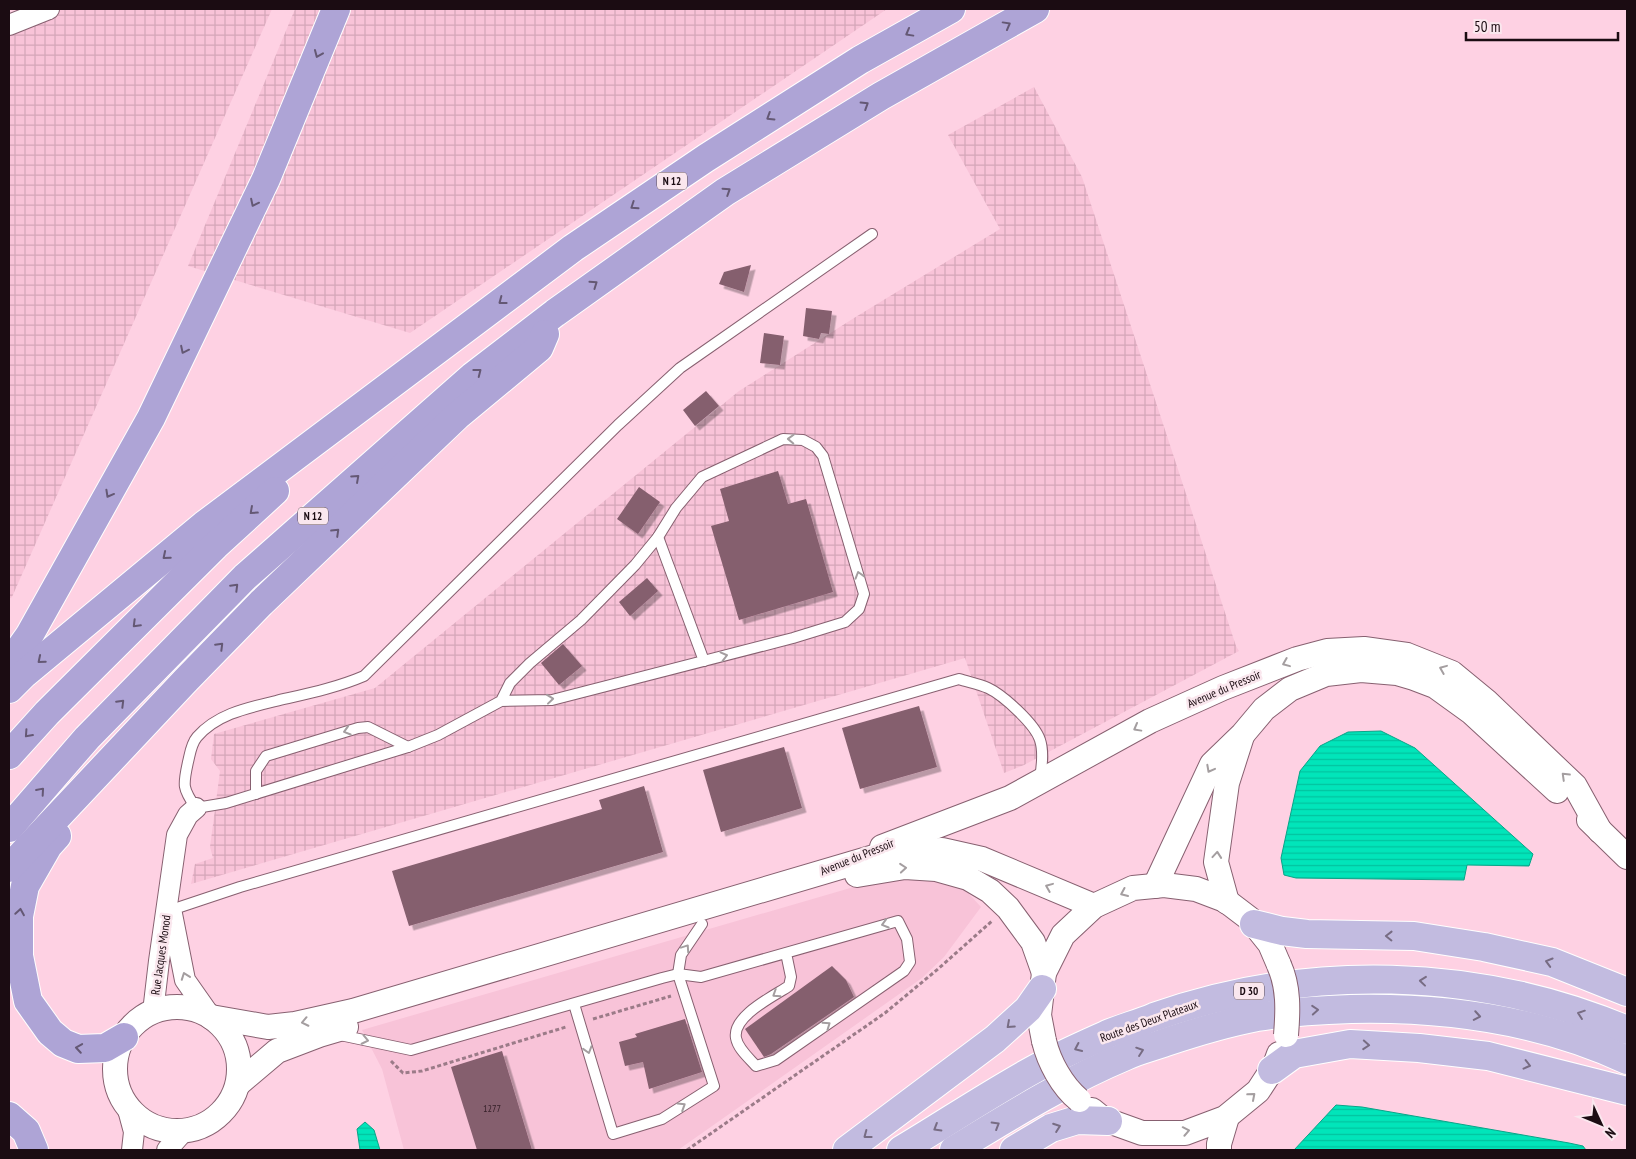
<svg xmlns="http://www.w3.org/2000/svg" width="1636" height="1159" font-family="'PT Sans Narrow',sans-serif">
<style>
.built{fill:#f8c3d8}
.industrial{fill:url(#industrial-grid)}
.water{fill:url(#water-rules);stroke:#09a488}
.building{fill:#855e6e;filter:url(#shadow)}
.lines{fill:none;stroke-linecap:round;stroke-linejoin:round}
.service-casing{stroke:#876070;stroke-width:12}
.minor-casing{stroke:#876070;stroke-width:22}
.tertiary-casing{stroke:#876070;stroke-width:26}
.primary-casing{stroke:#fff;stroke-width:30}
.trunk-casing{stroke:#fff;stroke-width:30}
.path{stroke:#9b7b88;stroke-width:3;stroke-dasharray:4 2.5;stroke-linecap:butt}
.service{stroke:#fff;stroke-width:10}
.minor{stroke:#fff;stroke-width:20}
.tertiary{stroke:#fff;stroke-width:24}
.primary{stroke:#c2bbe0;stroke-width:28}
.trunk{stroke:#aea4d6;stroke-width:28}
.tertiary-bridge-casing{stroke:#876070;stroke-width:26;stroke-linecap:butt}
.tertiary-bridge{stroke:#fff;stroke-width:24}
.oneway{stroke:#645874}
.oneway2{stroke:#a49ea0}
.oneway3{stroke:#776c83}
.labels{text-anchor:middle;stroke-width:5;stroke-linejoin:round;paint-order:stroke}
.number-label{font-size:10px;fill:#362029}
.shield{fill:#fae7ee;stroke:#5e4e54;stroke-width:1}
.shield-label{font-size:11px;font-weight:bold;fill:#1b0c12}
.street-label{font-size:12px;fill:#1b0c12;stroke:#fae7ee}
</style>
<defs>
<pattern id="industrial-grid" width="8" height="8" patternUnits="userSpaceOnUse" patternTransform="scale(1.25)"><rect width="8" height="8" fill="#f8c3d8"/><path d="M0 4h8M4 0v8" fill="none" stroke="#d4a6b8"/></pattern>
<pattern id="water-rules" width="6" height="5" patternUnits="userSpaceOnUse" patternTransform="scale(1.25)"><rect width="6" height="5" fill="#01e5ba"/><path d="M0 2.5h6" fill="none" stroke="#02c39f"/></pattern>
<filter id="shadow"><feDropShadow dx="4.5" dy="4.5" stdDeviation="0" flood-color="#0004"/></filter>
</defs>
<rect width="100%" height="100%" fill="#fed1e3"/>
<!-- built -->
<polygon class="built" points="927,874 959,883 981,907 944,957 922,978 678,1150 404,1150 382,1069 362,1030 888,877"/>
<!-- industrial -->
<g class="industrial">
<polygon points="49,9 272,9 12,597 9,599 9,25"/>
<polygon points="295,9 887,9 410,333 188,266"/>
<polygon points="1034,87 1082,177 1236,646 1239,651 1024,765 1004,773 965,658 191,884 195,864 213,858 210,847 220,771 211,759 214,734 375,688 739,391 854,318 1000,229 948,135"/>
</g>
<!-- water -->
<g class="water">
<polygon points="1381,731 1415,748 1533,854 1529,866 1467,865 1464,880 1296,878 1284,875 1281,858 1300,771 1320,746 1348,732"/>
<polygon points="1336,1105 1362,1107 1569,1143 1583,1146 1586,1150 1294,1150"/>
<polygon points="365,1122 374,1130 380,1150 360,1150 357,1129"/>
</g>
<!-- building -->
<g class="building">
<polygon points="751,265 744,292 719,284 724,272"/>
<polygon points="806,308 832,311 829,334 821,333 819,339 803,336"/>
<polygon points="764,333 784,336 780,365 760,363"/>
<polygon points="706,391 719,406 695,426 683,410"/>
<polygon points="778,471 788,504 806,499 833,592 739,620 711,526 729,521 720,489"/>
<polygon points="639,487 660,502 638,534 617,519"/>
<polygon points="647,578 658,591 630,616 619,602"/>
<polygon points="563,644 582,666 559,685 541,663"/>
<polygon points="919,706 937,767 860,789 842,728"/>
<polygon points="784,747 802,808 721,832 703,770"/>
<polygon points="644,786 663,852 409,926 392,871 602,809 599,800"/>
<polygon points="832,966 846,980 854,997 771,1054 764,1057 745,1029"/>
<polygon points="685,1019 702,1072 649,1089 643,1062 625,1066 619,1042 637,1037 635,1034"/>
<polygon points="502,1051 532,1150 477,1150 451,1067"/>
</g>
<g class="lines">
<defs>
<g id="service">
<polyline points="658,537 704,661"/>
<path d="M501,701L510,683L530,663L581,620L635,565L658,537L676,508L702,477L783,439L803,440L816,447L823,456L864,594L859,609L845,622L793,638L552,700L501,701L438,735L408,747L226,803L196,808C182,788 183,785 188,762C190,754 191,744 197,737C217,714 247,708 276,701C306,694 336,688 364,676L618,425L680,368L872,234"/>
<polyline points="256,794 256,771 266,756 358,728 368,727 408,747"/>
<path d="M168,911L240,887L959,679C968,682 979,684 988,688C1003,695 1035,724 1040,740C1044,752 1042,766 1040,778"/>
<polyline points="574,1004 613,1134 662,1119 714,1086 678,974 681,955 702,924"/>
<path d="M340,1035L411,1050L662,978L678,974L701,977L898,921L907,939L910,962L904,971L776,1060L756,1066C749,1058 738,1049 736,1038C732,1016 774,996 789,986L791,977L786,953"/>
</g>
<g id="minor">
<polyline points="9,25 49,9"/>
<polyline points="172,914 185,980 211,1017"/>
<polyline points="153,1012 159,961 177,835 188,815 196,808"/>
<polyline points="127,1106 134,1132 132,1150"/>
<polyline points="167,1150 183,1132"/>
</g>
<g id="tertiary">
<polyline points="1589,820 1627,857"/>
<polyline points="882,847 1010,798 1150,721 1223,688 1297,659 1327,651 1364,649 1407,655 1452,673 1486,701 1575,786 1600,831"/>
<polyline points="857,875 905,867 936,869 968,878 990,891 1008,908 1033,942 1044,973"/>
<polyline points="1155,886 1212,764 1243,734 1264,709 1290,689 1326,674 1361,670 1397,673 1414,678 1435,686 1471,712 1557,791"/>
<polyline points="1227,902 1216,862 1227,783 1242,736"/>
<circle cx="177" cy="1069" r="62"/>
<polyline points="211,1017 268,1027 295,1024 353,1011 891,852 942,850 982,859 1094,906"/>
<polyline points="1044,1041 1039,1015 1044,973 1063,935 1094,906 1133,888 1164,885 1196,889 1225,900 1250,919 1270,944 1279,965"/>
<polyline points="238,1084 277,1051 319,1035 346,1027"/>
<polyline points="1092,1110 1103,1119 1142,1133 1185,1133 1225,1118 1258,1091 1275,1065 1279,1054"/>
<polyline points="1219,1150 1219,1144 1227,1117"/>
</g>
<g id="primary">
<polyline points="1254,924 1282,931 1307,934 1414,936 1484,947 1552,962 1627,992"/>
<polyline points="1272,1070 1294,1054 1350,1044 1419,1048 1488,1056 1627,1091"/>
<polyline points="847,1150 995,1039 1028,1009 1042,989"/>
<path d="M901,1150C948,1122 995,1090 1044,1064C1065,1053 1088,1043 1110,1033C1125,1027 1140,1023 1154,1017C1307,963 1477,967 1627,1030"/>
<path d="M954,1150C1010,1116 1066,1081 1126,1056C1139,1050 1153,1047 1166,1042C1196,1032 1226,1023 1257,1017C1288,1012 1319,1010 1351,1009C1445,1007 1541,1020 1627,1060"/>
<polyline points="1014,1150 1051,1128 1077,1120 1108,1121"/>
</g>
<g id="trunk">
<polyline points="9,664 29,636 151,418 266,179 336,9"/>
<polyline points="9,689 23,675 204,525 573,248 706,158 860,60 951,9"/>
<polyline points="9,755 47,713 215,546 275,491"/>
<polyline points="9,828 87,738 245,577 473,376 555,313 725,192 881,96 1035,9"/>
<polyline points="57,836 48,846 25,886 19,916 19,956 28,1001 50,1032 63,1043 78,1049 105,1048 124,1037"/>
<polyline points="9,868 186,680 261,603 457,416 539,348 545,334"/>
<polyline points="9,1116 26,1131 34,1150"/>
</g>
</defs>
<!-- service casing -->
<use href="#service" class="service-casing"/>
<!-- minor casing -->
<use href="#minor" class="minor-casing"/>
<!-- tertiary casing -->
<use href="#tertiary" class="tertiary-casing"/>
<!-- primary casing -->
<use href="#primary" class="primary-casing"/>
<!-- trunk casing -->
<use href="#trunk" class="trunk-casing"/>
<!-- path -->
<g class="path">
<polyline points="593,1019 671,996"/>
<polyline points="391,1061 403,1073 422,1071 566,1027"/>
<polyline points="687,1150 885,1013 938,969 992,921"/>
</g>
<!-- service -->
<use href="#service" class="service"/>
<!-- minor -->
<use href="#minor" class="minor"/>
<!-- tertiary -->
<use href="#tertiary" class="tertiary"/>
<!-- primary -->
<use href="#primary" class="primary"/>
<!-- trunk -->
<use href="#trunk" class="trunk"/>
<defs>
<g id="tertiary-bridge">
<path d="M1279,965C1289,987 1288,1011 1286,1035"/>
<path d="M1044,1041C1049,1062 1062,1086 1079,1100"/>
</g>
</defs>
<!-- tertiary-bridge casing -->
<use href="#tertiary-bridge" class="tertiary-bridge-casing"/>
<!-- tertiary-bridge -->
<use href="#tertiary-bridge" class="tertiary-bridge"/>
</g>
<!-- one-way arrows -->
<defs><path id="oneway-chevron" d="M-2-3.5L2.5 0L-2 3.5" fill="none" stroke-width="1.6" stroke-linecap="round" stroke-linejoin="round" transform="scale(1.25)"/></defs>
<g class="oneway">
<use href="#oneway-chevron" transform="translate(1007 25) rotate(-29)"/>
<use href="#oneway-chevron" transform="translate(909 33) rotate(151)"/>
<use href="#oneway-chevron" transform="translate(318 54) rotate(113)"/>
<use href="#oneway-chevron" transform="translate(865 105) rotate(-32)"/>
<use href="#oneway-chevron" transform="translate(770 117) rotate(148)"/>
<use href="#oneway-chevron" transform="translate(727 191) rotate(-33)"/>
<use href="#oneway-chevron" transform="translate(254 203) rotate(116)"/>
<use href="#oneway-chevron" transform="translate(634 206) rotate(146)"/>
<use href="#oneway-chevron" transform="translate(594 284) rotate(-35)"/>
<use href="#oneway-chevron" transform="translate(502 301) rotate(143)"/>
<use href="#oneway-chevron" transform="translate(184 350) rotate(116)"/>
<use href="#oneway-chevron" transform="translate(478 372) rotate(-38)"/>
<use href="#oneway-chevron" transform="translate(356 478) rotate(-42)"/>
<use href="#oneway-chevron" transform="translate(109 494) rotate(119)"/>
<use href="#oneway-chevron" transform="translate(253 511) rotate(138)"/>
<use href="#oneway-chevron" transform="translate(336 532) rotate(-44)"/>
<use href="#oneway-chevron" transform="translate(166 556) rotate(140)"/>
<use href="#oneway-chevron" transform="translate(235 587) rotate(-45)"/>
<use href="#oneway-chevron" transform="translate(136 624) rotate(135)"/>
<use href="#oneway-chevron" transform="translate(220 646) rotate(-45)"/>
<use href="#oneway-chevron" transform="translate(41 660) rotate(140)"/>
<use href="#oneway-chevron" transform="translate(121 703) rotate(-45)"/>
<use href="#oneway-chevron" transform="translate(28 734) rotate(132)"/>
<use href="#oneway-chevron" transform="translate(41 791) rotate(-49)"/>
<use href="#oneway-chevron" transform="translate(20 912) rotate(-81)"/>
<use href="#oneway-chevron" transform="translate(79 1048) rotate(-171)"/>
</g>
<g class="oneway2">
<use href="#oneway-chevron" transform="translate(791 439) rotate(-178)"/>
<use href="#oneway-chevron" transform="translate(859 575) rotate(-107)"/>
<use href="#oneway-chevron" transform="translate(724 656) rotate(-14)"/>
<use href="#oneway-chevron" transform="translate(1286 663) rotate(158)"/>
<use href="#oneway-chevron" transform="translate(1443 669) rotate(-158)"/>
<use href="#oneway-chevron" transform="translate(550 699) rotate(-6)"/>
<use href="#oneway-chevron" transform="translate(1137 728) rotate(151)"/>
<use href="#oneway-chevron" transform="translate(347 731) rotate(163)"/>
<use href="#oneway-chevron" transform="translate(1210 769) rotate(118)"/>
<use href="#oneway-chevron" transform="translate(1565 776) rotate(-136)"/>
<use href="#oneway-chevron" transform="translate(1217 855) rotate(-85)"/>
<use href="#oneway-chevron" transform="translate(903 868) rotate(-5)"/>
<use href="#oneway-chevron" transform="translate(1049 887) rotate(-158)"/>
<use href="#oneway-chevron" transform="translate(1124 893) rotate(156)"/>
<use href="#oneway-chevron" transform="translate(885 924) rotate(164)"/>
<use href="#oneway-chevron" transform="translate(686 948) rotate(-56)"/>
<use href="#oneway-chevron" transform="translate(185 976) rotate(-110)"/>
<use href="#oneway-chevron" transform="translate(776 994) rotate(147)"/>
<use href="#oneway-chevron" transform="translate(305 1022) rotate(168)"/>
<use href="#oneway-chevron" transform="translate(827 1025) rotate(-35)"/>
<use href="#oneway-chevron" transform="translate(365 1040) rotate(12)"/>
<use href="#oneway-chevron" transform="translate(588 1050) rotate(73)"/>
<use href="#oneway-chevron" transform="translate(1252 1096) rotate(-41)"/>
<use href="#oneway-chevron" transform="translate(682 1106) rotate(-32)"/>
<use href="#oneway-chevron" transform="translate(1186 1131) rotate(-11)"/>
</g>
<g class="oneway3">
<use href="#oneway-chevron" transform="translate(1389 936) rotate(-179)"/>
<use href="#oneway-chevron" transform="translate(1549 962) rotate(-164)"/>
<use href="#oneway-chevron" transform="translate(1423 981) rotate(-174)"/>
<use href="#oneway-chevron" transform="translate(1315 1010) rotate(-4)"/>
<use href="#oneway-chevron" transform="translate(1581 1014) rotate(-161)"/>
<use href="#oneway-chevron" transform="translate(1477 1016) rotate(10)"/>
<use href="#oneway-chevron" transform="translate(1010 1025) rotate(138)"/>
<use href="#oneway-chevron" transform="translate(1366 1045) rotate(4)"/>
<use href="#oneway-chevron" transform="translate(1078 1048) rotate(155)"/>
<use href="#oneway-chevron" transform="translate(1140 1051) rotate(-19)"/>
<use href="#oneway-chevron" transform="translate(1527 1065) rotate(14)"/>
<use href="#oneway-chevron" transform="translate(996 1125) rotate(-31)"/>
<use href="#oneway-chevron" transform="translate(1057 1127) rotate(-20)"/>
<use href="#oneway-chevron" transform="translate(937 1128) rotate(149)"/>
<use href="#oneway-chevron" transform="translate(867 1135) rotate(143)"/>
</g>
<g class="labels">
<!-- number labels -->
<g class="number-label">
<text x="492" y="1112">1277</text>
</g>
<!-- shield labels -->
<g class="shield">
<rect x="657" y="172.5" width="30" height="17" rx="4"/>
<rect x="298" y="507.5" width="30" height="17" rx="4"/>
<rect x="1234" y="982.5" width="30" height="17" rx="4"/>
</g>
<g class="shield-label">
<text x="672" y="185">N 12</text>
<text x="313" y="520">N 12</text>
<text x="1249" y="995">D 30</text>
</g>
<!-- street labels -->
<g class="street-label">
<text transform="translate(1224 689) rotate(-23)" y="4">Avenue du Pressoir</text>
<text transform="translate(857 857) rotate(-22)" y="4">Avenue du Pressoir</text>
<text transform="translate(161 955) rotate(-82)" y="4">Rue Jacques Monod</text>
<text transform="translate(1149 1021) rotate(-20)" y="4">Route des Deux Plateaux</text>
</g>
</g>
<!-- border -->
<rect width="1636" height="1159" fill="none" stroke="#1b0c12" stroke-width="20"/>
<!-- north arrow -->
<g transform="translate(1601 1124) rotate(134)" stroke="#fae7ee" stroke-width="4" paint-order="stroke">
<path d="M0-4L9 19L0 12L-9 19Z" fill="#1b0c12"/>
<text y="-8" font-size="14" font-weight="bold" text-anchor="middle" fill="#1b0c12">N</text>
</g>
<!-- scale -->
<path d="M1466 32v8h152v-8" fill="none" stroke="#1b0c12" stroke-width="2.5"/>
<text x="1474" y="32" font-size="15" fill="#1b0c12" stroke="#fae7ee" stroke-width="4" paint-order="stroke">50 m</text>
</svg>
